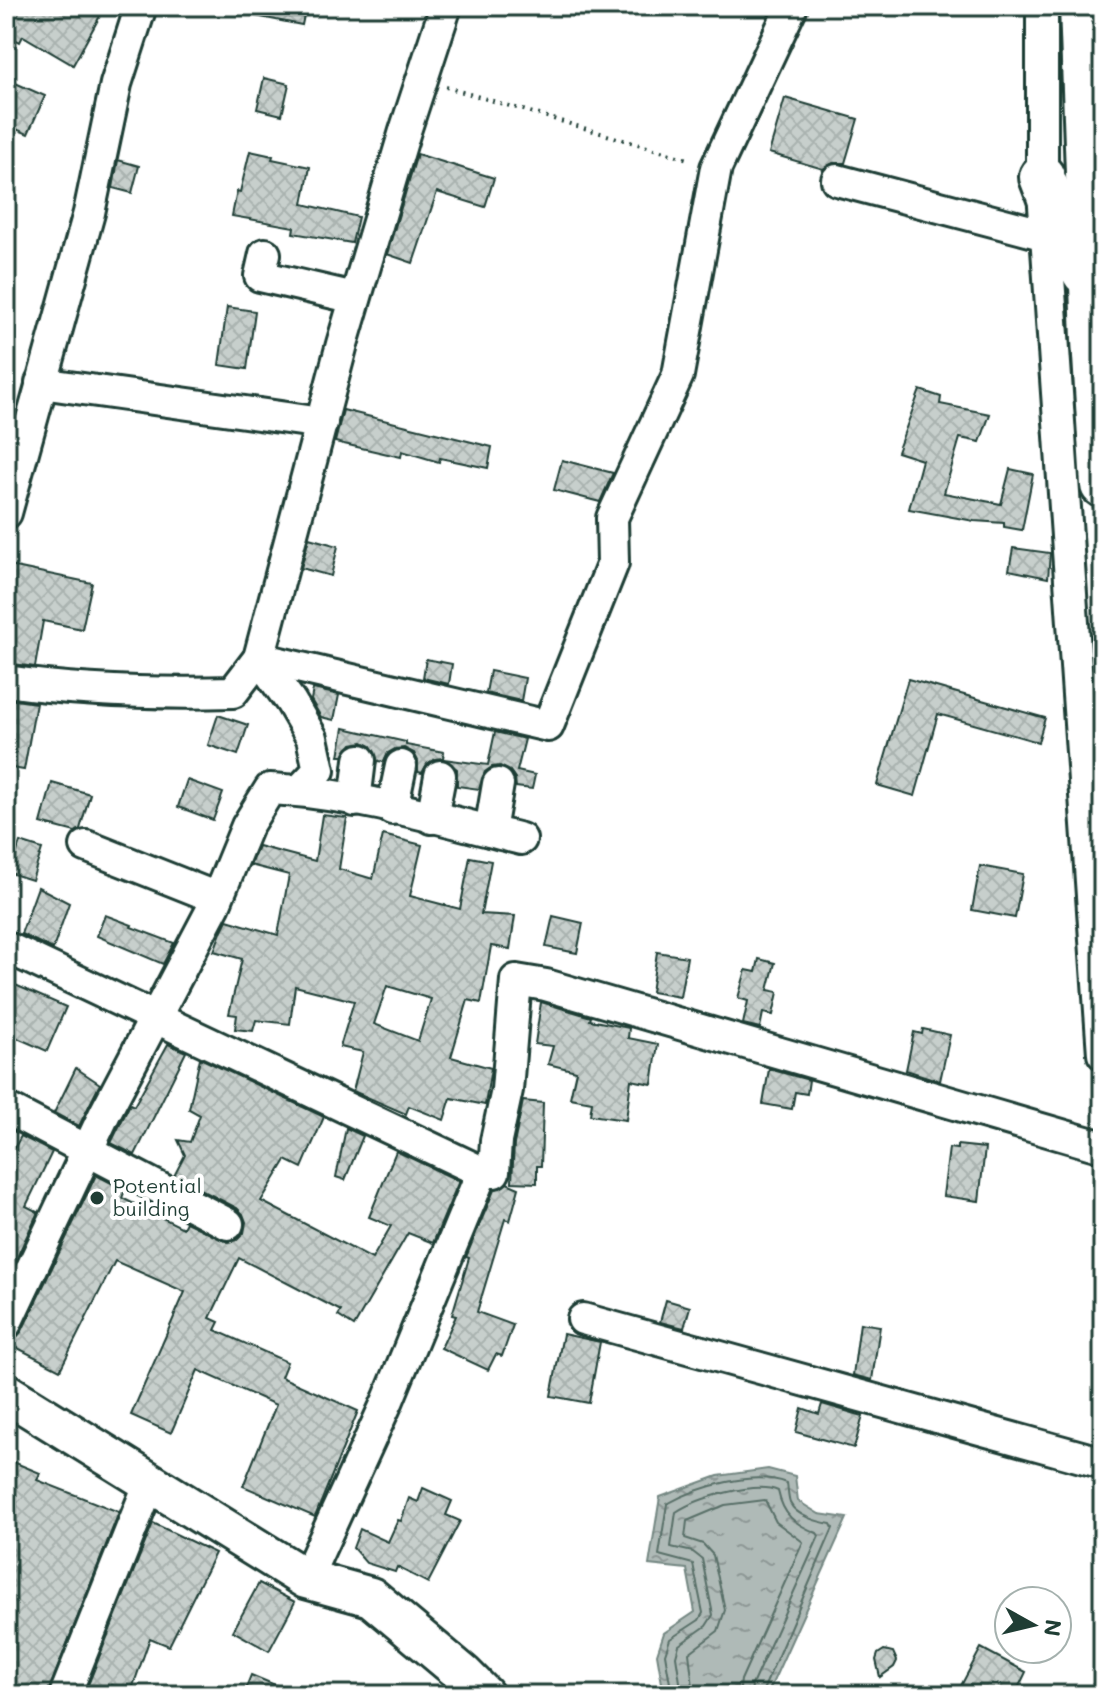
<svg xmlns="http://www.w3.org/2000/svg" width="1109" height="1701" font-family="Mali,sans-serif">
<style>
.water{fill:url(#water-ripples);stroke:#758883;stroke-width:2}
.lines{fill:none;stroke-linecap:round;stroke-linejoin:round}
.shore{stroke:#596f68;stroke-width:2}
.building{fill:url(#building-cross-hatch);stroke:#1f3d34;stroke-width:2;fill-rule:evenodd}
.minor-casing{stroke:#1f3d34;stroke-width:36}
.major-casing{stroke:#1f3d34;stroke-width:44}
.highway-casing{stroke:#1f3d34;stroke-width:50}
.path{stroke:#1f3d34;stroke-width:4;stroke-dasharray:2 6;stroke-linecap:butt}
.minor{stroke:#fff;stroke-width:30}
.major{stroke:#fff;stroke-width:38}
.highway{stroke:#fff;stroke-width:44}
.poi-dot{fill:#1f3d34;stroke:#fff;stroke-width:3}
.labels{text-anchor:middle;stroke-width:8;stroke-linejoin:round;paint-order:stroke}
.poi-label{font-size:20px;fill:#1f3d34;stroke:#fff;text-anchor:start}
</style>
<defs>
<pattern id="water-ripples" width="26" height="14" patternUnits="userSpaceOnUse" patternTransform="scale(2)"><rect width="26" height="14" fill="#afbab7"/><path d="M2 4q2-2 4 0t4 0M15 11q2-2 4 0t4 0" fill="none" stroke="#8e9896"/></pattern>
<pattern id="building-cross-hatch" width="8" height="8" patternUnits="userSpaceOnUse" patternTransform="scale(2)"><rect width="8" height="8" fill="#c7cfcc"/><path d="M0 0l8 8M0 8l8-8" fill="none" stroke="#aab3b0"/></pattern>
</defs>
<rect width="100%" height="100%" fill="#fff"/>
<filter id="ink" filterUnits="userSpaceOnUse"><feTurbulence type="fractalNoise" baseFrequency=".0125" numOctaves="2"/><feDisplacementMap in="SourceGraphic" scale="16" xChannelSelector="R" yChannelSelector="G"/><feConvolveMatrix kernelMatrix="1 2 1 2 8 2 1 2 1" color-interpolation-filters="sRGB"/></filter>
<g filter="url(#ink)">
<!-- water -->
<polygon class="water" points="768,1469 795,1476 798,1501 819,1514 847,1518 767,1695 664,1695 657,1654 664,1633 695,1612 687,1569 649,1565 660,1497 718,1476"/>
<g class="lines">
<!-- shore -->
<g class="shore">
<path d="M672,1695L665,1654L670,1639L699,1620L703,1613L693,1564L659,1555L667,1504C697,1487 754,1470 787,1483C788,1489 788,1498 790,1503C796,1516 818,1522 831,1524L833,1528L761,1695"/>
<path d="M682,1695L676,1656L679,1645L706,1626L713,1615L702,1559L693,1552L671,1547L676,1512C697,1498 755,1481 778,1491C783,1515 794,1524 817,1533L819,1536L752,1685L751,1695"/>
<polyline points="694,1695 689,1653 718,1631 725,1610 713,1555 703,1544 685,1538 687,1521 725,1505 765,1500 776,1522 803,1542 741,1680 739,1695"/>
</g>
</g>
<!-- building -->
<g class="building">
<polygon points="6,6 83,6 100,16 73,65 23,36 20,42 6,35"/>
<polygon points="251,6 306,6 302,25 250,15"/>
<polygon points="264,78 289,84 282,115 257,109"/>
<polygon points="13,82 45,96 28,134 11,127 13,122 6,119 6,98"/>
<polygon points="785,98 858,119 845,163 833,163 823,169 769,153"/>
<polygon points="250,151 273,156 272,159 310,167 303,204 358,217 352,243 293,233 294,227 232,216 237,191 240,192"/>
<polygon points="417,154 494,178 485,207 437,192 413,263 387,254"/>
<polygon points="118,160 139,166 132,193 113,188"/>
<polygon points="227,307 255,311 247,369 219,365"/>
<polygon points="920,390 941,397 940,404 990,414 980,442 960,438 944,493 1001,504 1010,469 1033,474 1022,530 1004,527 1004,523 974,521 909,509 922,460 897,452"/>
<polygon points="343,410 492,447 488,468 440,458 439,462 402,451 401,457 335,442"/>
<polygon points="562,460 613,473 600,502 554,490"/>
<polygon points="309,538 338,546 331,576 301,568"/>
<polygon points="1013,548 1050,553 1048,578 1009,570"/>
<polygon points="6,565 92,583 82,629 43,621 35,667 6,663 11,614 6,613"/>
<polygon points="426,659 452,664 449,684 423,678"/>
<polygon points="490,671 525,678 521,701 486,693"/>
<polygon points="908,679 1045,718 1038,742 938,714 915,796 877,785"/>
<polygon points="313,689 339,695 334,720 321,717 311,700"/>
<polygon points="8,699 36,703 24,770 6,767"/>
<polygon points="218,715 248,725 238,755 208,745"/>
<polygon points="344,728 406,742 406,745 444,752 443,758 435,759 427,764 422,773 418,772 418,761 414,753 404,748 395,749 388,753 384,762 378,761 371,746 363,742 352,744 343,756 339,756"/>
<polygon points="495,732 525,739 517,771 535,775 532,789 516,787 515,778 510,771 500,766 492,767 485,772 479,789 457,786 457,769 444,759 488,765"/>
<polygon points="187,780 223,793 213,820 178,807"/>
<polygon points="52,783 90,794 80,829 75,832 41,823"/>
<path d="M322,815L347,818L339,869L373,879L383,835L422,845L410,896L460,909L470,857L491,861L481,914L515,916L510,949L491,946L481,1003L468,1000L451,1057L491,1068L485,1105L451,1098L444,1120L409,1106L406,1114L353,1091L363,1052L340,1047L354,1001L295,986L290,1024L256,1020L253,1031L235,1029L237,1015L229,1014L242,959L214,951L222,930L227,920L278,935L289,875L250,865L258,846L315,861ZM387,986L431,999L418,1041L374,1024Z"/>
<polygon points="20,842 42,849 32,880 10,873"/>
<polygon points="980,866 1023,874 1015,918 972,910"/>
<polygon points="38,887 69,903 53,949 21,934"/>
<polygon points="105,915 132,925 131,927 174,943 163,964 97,936"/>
<polygon points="553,916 583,923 577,953 546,947"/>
<polygon points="657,952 687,957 680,997 651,992"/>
<polygon points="759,959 775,963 768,990 778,992 773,1015 763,1013 760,1028 743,1024 748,1001 738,998 746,970 756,972"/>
<polygon points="6,981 66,1007 47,1051 6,1033"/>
<polygon points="541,1002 591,1017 590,1020 629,1028 628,1038 658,1044 652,1084 631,1080 626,1120 590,1115 592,1102 570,1098 576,1071 548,1064 553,1046 535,1044"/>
<polygon points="923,1029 950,1035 940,1081 906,1070 914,1032 922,1034"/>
<polygon points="168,1044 186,1052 135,1155 111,1143 130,1104 134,1106"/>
<polygon points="200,1058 324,1117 302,1168 286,1160 261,1201 372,1259 391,1226 369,1217 396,1151 459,1181 433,1243 408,1233 354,1326 338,1316 341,1311 239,1258 210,1318 219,1322 215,1330 287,1362 281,1377 358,1411 315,1517 243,1486 276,1405 198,1370 171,1433 131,1415 185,1292 115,1261 60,1370 6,1342 17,1337 22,1331 96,1175 125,1190 122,1198 183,1228 186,1222 228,1242 237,1240 244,1233 246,1222 243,1214 237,1208 174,1176 185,1155 178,1140 190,1142 200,1115 189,1109"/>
<polygon points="76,1068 100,1084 79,1126 54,1113"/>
<polygon points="769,1069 809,1080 807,1094 795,1092 792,1109 763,1104"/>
<polygon points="523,1101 543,1103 541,1166 537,1166 537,1183 512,1182 514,1144"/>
<polygon points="346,1128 363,1136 345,1180 336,1177"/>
<polygon points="21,1136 52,1152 26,1206 38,1212 6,1281 6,1163"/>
<polygon points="957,1145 985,1148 979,1201 943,1196 949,1148 957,1149"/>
<polygon points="507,1183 519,1188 510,1221 505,1219 477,1312 513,1325 502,1356 496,1354 488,1370 441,1348 456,1316 452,1315 469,1258 466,1257 494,1190"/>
<polygon points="666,1300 690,1307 684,1328 660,1322"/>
<polygon points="860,1323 880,1326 872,1380 853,1375"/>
<polygon points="563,1334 600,1342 589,1403 551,1396"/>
<polygon points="822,1404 863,1416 854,1448 796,1432 802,1408 819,1414"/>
<polygon points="6,1459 40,1473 37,1480 119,1512 47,1695 6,1695"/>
<polygon points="423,1488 452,1501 446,1515 460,1521 428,1583 397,1567 395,1572 366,1563 353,1548 360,1529 388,1542 398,1520 401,1521 409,1498 418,1502"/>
<polygon points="153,1523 215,1553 169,1646 150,1638 131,1692 111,1685 107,1695 84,1695"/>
<polygon points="259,1583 295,1602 269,1651 233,1631"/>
<polygon points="981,1648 1026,1672 1015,1695 956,1695"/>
<polygon points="884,1650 893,1652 897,1661 894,1667 880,1677 876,1660 878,1654"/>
<polygon points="251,1675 299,1695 243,1695"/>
</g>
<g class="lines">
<defs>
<g id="minor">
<polyline points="1042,6 1042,177 1103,1054"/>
<polyline points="837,180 1046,235"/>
<polyline points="265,254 260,276 355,298"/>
<polyline points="41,383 322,423"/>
<polyline points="6,513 89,213 116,84 141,6"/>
<polyline points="259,658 548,726 613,563 612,518 678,375 716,168 792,6"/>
<polyline points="259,658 291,702 312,738 319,770 300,790"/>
<path d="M6,681C82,692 156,694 233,692L259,658L342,344L405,131L446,6"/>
<polyline points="355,801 360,760"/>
<polyline points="392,809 401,766"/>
<polyline points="432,818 440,776"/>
<polyline points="490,831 498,784"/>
<polyline points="86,846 217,898"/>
<polyline points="6,947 482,1172 494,1172 496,1141 507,1090 516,980 546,985 1103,1147"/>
<polyline points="6,1108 228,1224"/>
<polyline points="583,1319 1103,1463"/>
<path d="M6,1323L105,1113L215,904L247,826L270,789C354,793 439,819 521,839"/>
<polyline points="306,1579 388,1400 482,1172"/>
<polyline points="65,1695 150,1482"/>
</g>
<polyline id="major" points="6,1393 306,1579 371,1597 463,1674 484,1695"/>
<g id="highway">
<polyline points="1082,6 1094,340 1103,485"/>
<polyline points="1042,177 1065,237 1085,273"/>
</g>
</defs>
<!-- minor casing -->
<use href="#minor" class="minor-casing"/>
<!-- major casing -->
<use href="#major" class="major-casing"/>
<!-- highway casing -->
<use href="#highway" class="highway-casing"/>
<!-- path -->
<polyline class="path" points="446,87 691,160"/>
<!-- minor -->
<use href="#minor" class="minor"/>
<!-- major -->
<use href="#major" class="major"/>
<!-- highway -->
<use href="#highway" class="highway"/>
</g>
</g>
<!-- markers -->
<circle class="poi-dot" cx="97" cy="1198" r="8"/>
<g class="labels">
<!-- poi labels -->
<g class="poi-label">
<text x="113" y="1193">Potential<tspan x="113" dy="23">building</tspan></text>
</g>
</g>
<!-- margin -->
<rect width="1109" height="1701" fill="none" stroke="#fff" stroke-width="32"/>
<rect x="16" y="16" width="1077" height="1669" fill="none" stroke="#1f3d34" stroke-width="3" filter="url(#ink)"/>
<!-- north arrow -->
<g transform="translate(1033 1625) rotate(98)"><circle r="38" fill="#ffffff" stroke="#a5b1ae" stroke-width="2"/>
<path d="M0-6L14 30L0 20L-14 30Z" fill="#1f3d34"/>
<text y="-12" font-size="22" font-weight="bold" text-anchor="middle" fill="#1f3d34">N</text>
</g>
</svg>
